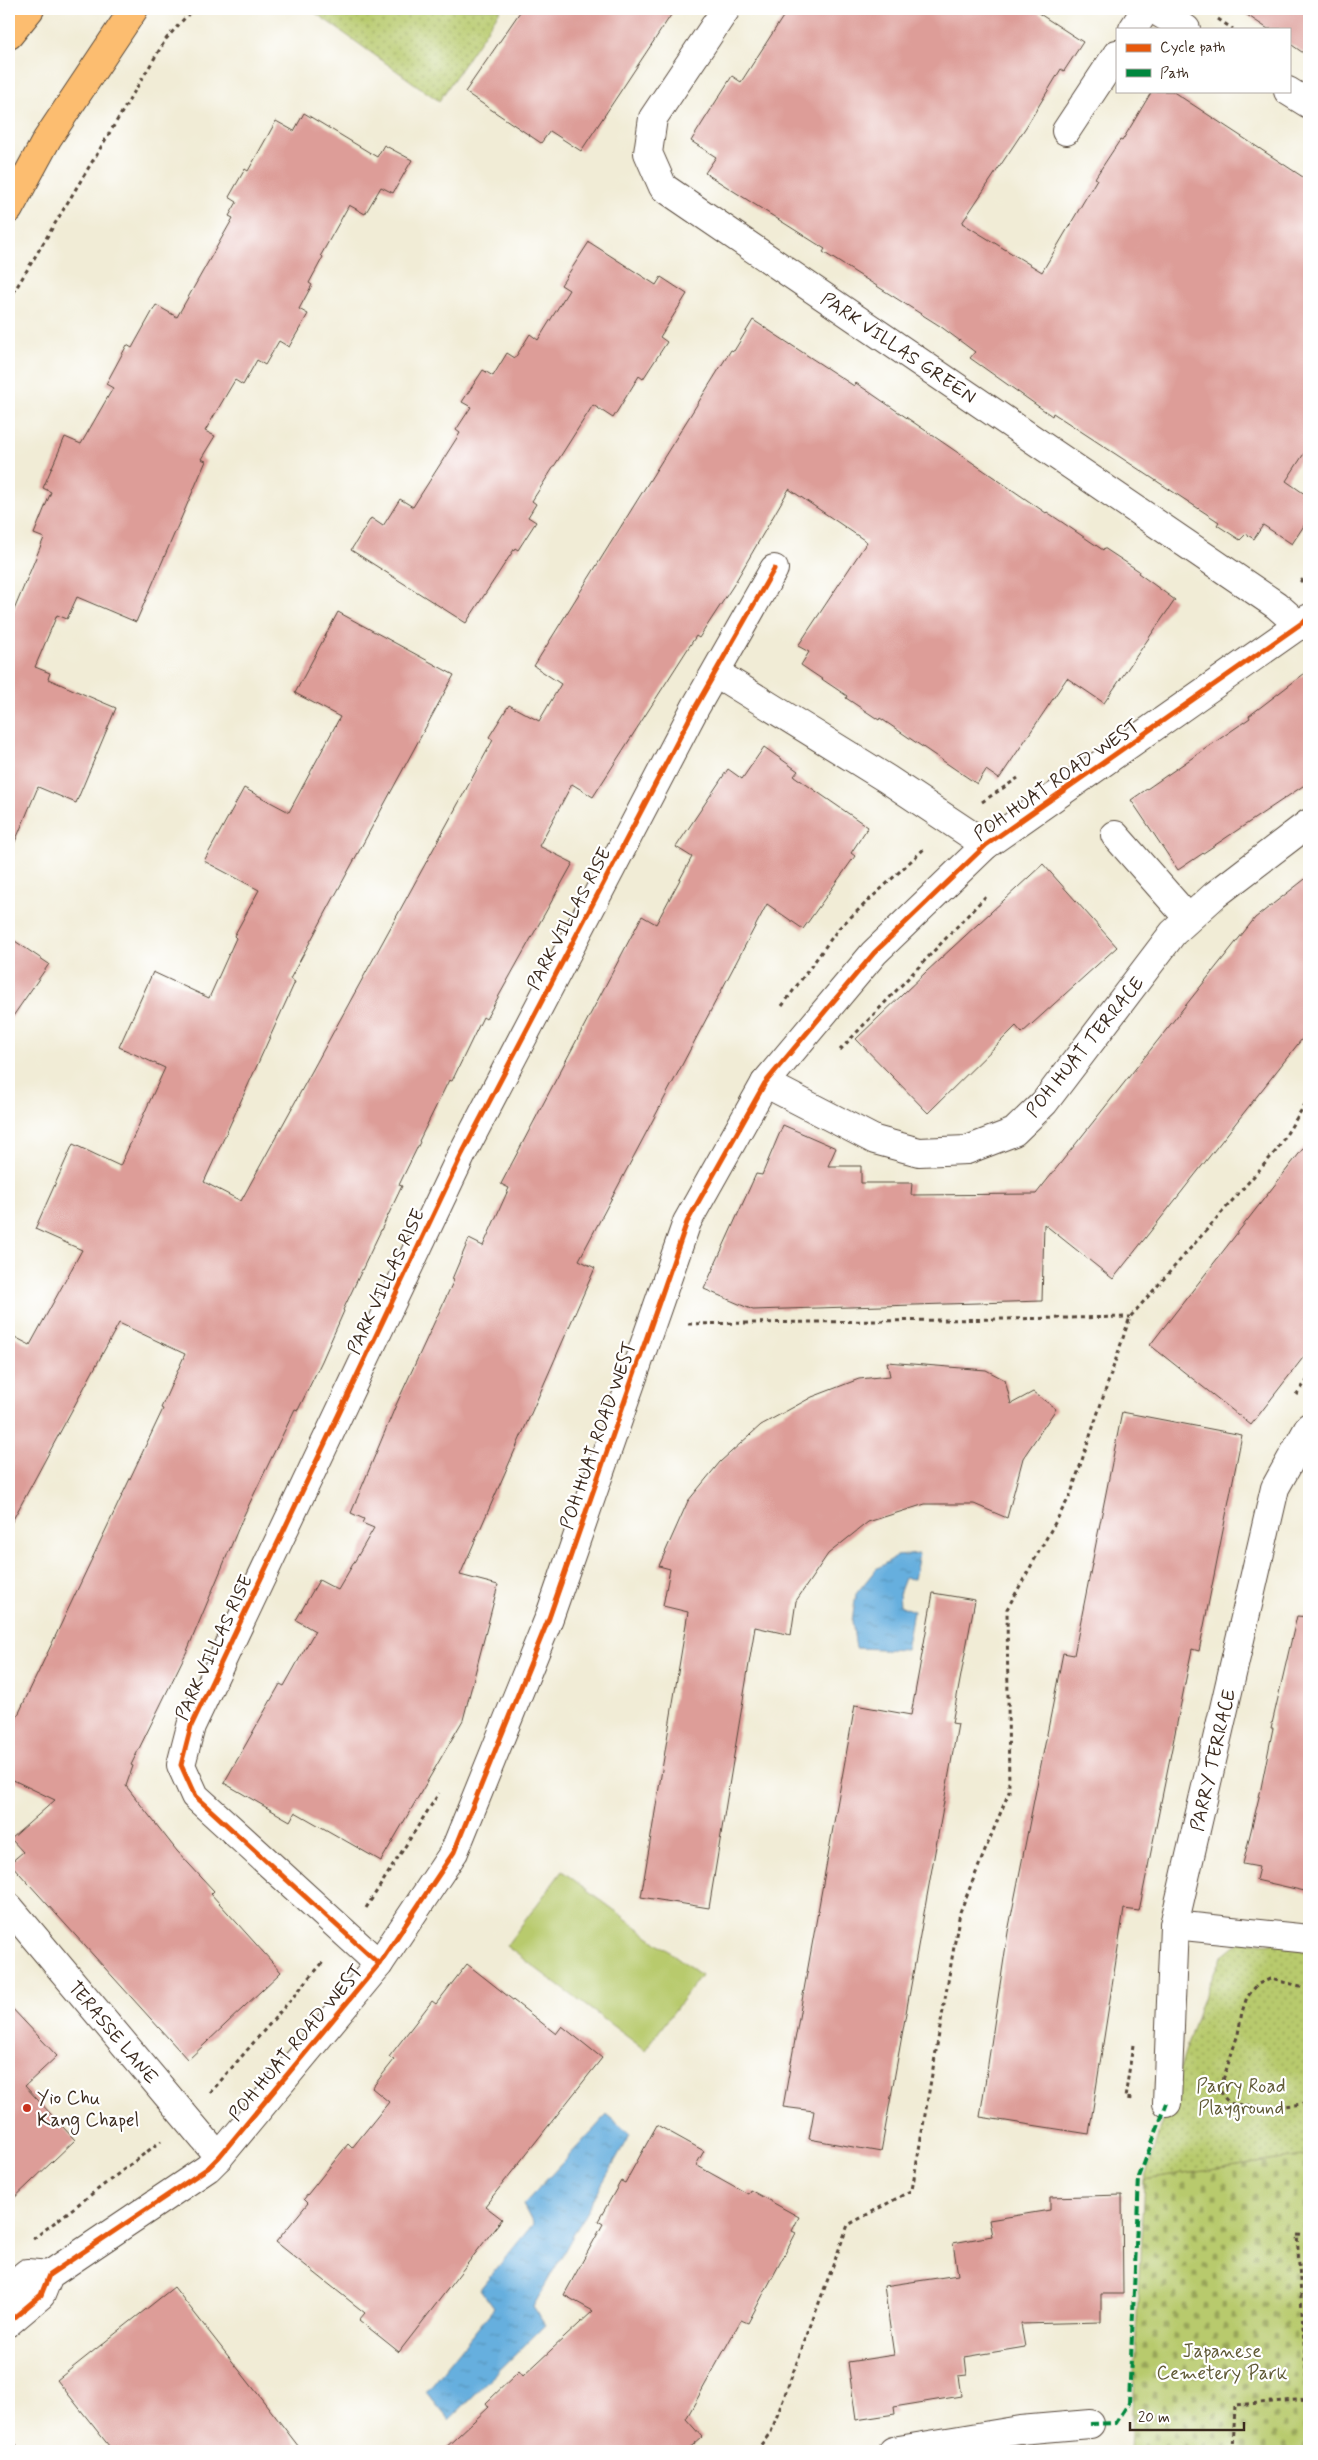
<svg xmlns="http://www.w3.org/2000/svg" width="1318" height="2460" font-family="Mynerve,sans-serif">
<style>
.cemetery{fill:url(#cemetery-stones);stroke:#7a7a46}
.park{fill:url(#park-dots);stroke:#7a7a46}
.garden{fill:#b8ca6d;stroke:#7a7a46}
.water{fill:url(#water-ripples);stroke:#506c7e}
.building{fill:#dd9d98}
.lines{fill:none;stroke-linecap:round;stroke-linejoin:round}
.minor-casing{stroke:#56473a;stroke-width:30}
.trunk-casing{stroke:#56473a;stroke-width:30}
.path{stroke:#56473a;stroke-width:3;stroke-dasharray:4 4;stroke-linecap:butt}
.minor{stroke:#fff;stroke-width:28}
.trunk{stroke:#fcbd6f;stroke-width:28}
.quiet{stroke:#00873e;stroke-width:4;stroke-dasharray:8 4;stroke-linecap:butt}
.cycleway-casing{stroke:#fff;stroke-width:8}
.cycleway{stroke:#e8590c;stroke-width:5}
.poi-dot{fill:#c8321e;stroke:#fff;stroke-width:2}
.labels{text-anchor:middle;stroke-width:4.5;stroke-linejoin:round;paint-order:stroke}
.street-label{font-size:19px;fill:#3b2a1e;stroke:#fff}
.park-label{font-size:19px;fill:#605a36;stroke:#fff}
.poi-label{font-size:19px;fill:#3b2a1e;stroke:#fff;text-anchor:start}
</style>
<defs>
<pattern id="cemetery-stones" width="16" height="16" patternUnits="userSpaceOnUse" patternTransform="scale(1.25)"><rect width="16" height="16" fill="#b8ca6d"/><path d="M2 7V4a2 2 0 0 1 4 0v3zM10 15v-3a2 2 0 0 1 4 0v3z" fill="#97a459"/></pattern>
<pattern id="park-dots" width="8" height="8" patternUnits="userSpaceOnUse" patternTransform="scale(1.25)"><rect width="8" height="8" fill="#b8ca6d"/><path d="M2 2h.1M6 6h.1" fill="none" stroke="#97a459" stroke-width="1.8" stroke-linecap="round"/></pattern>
<pattern id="water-ripples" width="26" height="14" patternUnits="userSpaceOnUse" patternTransform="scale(1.25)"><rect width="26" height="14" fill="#66afde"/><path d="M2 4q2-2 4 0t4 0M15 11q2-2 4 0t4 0" fill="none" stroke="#558fb3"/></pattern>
</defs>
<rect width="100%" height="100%" fill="#fff"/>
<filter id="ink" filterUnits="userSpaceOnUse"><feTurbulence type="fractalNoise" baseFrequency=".02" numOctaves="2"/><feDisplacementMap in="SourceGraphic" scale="10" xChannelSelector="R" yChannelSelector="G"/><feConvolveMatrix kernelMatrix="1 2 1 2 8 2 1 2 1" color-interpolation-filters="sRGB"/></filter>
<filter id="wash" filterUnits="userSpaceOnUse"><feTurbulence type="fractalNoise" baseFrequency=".0096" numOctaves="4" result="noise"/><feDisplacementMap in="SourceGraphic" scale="20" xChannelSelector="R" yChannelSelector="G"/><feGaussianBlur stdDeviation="1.12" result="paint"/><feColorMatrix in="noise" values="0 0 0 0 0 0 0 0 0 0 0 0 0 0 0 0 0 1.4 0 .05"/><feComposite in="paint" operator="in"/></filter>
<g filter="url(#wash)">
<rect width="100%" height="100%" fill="#f1ecd6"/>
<!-- cemetery -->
<polygon class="cemetery" points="1309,2155 1309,2451 1130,2451 1144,2180"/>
<!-- park -->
<g class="park">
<polygon points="310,9 501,9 439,101"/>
<polygon points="1240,1941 1309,1945 1309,2155 1144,2180 1199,2008 1221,1957"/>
</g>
<!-- garden -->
<polygon class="garden" points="562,1871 701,1975 645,2050 506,1946"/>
<!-- water -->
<g class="water">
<polygon points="919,1554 914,1579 905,1578 899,1594 900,1605 913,1611 906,1650 856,1648 852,1621 856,1594 876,1569 897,1556"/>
<polygon points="607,2115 630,2134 533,2307 545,2325 449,2420 426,2392 494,2308 480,2289 533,2224 523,2205"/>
</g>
<g id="blocks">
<!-- building -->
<g class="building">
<polygon points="522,9 675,9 581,151 550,131 541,143 465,92"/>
<polygon points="788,9 1032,9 1083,42 1064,71 1061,69 1026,127 962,223 1042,272 1097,179 1095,178 1120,140 1122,141 1152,91 1172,91 1309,181 1309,446 1286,481 1309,497 1309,518 1292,544 1263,525 1254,539 1246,534 1240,540 1217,525 1219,522 1053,413 1052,416 970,358 975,352 940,326 823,252 825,249 705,173 716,157 691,141 732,76 741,82"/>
<polygon points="1238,9 1309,9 1309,57 1289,43 1289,29 1268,29"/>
<polygon points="304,113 377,157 384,145 412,160 393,193 381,187 365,214 349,205 321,255 323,257 309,283 312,285 299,309 308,314 289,347 279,341 265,365 257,360 243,385 235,380 205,431 215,436 201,459 206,461 136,622 77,597 67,619 57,615 35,667 50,673 48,679 116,708 76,803 38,787 9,856 9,622 44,538 34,534 51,492 43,488 65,437 81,444 113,388 106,384 127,345 132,348 156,305 177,317 233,218 229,216 237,202 229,197 245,169 248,171 276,121 294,131"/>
<polygon points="589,242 656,285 661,277 687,294 660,337 667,342 643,379 639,376 613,418 593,405 532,501 536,504 528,517 536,522 518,550 515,548 466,623 351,550 371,518 383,526 400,499 413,507 460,433 456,430 471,407 462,402 483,370 493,376 507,353 515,358 530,334 538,340 569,290 561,285"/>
<polygon points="753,320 854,386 856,383 1046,513 1047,512 1103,550 1104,548 1139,571 1138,573 1175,600 1104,703 1067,678 999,779 986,770 977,784 880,718 879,720 846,698 847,696 801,665 809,652 798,646 867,542 789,489 733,586 699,638 696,636 593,797 572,784 539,846 573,863 486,1019 483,1017 452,1081 449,1080 419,1141 420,1142 399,1185 402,1186 343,1310 344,1311 322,1361 298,1410 295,1409 244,1515 187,1651 131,1765 133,1766 126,1786 177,1851 214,1891 211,1894 281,1972 188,2060 10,1863 23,1852 11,1839 55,1800 9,1778 9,1734 163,1409 161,1408 185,1354 119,1323 9,1527 9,1334 30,1345 82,1250 35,1229 73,1144 120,1166 165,1068 119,1047 153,972 209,998 236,938 234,936 259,890 204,861 244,788 289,812 340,717 295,693 338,612 454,675 290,979 295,982 204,1182 241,1201 493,740 489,737 509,705 539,721 561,684 534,666 731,350 734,351"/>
<polygon points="1309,670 1309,782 1178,870 1131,800 1250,718 1249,716"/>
<polygon points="764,747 798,771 794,776 868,827 851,853 855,856 803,929 767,904 579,1260 595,1268 460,1575 498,1585 463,1720 381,1861 295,1812 290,1821 224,1783 280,1684 284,1686 315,1631 296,1620 319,1580 338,1590 374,1528 362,1523 364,1519 351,1513 396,1405 454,1280 452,1279 469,1239 483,1246 509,1188 501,1184 642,916 656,924 692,857 676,847 728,769 742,779"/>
<polygon points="1043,864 1117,947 1022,1033 1016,1026 928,1113 856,1039 926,972"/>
<polygon points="1309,876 1309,1030 1113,1279 1044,1224 1042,1301 753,1310 704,1289 756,1174 762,1175 783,1125 836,1148 828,1166 861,1166 861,1183 912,1183 911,1195 1036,1194 1255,918"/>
<polygon points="9,937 49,964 9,1022"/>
<polygon points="1309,1141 1309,1350 1251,1425 1150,1345"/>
<polygon points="887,1362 986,1370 1005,1380 1011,1404 1033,1392 1056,1409 1023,1458 1007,1518 974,1504 925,1504 868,1522 828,1554 796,1601 791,1635 755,1627 709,1908 641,1897 688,1612 663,1606 670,1569 659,1566 688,1501 720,1462 761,1425 812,1397 859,1379 890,1376"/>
<polygon points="1122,1412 1242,1435 1199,1651 1192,1649 1139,1911 1124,1909 1089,2134 980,2117 1008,1932 1063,1653 1074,1655"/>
<polygon points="933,1593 975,1600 952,1723 958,1724 881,2152 809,2139 814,2111 783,2107 855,1705 911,1715"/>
<polygon points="1297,1616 1309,1617 1309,1892 1256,1880 1259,1867 1243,1864 1260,1793 1273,1728 1271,1728"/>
<polygon points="467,1964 556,2034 562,2026 602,2058 485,2206 502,2219 399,2352 359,2320 365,2313 276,2242 308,2203 304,2199 348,2144 352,2148 389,2102 372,2088 394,2060 389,2057 432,2001 436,2004"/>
<polygon points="9,2005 57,2056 25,2086 75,2140 9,2203"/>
<polygon points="657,2125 704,2151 696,2165 748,2194 750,2190 799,2217 792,2231 796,2233 748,2323 741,2320 686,2419 702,2437 686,2451 442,2451 489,2407 486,2403 519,2371 523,2376 593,2311 564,2295 603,2224 598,2221 621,2181 625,2183"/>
<polygon points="1122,2195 1123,2294 1101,2294 1101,2322 1021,2324 1025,2347 965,2357 967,2375 958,2376 961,2396 894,2407 895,2414 856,2420 848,2362 894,2355 884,2286 958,2275 953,2243 992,2236 989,2220 1050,2210 1050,2197"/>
<polygon points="174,2287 272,2412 302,2451 113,2451 57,2380"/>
</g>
</g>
</g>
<g filter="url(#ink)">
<use href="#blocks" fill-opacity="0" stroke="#56473a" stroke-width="1"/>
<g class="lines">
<defs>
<g id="minor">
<polyline points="726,9 653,118 648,153 663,187 1276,605 1300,626"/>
<polyline points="1153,9 1186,29"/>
<polyline points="1133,29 1146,9"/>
<polyline points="1288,91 1309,104"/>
<polyline points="1066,131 1117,54"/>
<polyline points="716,673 887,779 986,845"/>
<polyline points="1115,835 1188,918"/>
<polyline points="765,1083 875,1140 919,1152 967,1150 1014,1132 1044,1103 1173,933 1215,895 1309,823"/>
<polyline points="9,1907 219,2157"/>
<polyline points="1174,1925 1309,1939"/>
<polyline points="379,1964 195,1796 181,1765 191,1726 462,1154 695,708 774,569"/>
<polyline points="1167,2103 1174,1925 1275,1488 1309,1427"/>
<polyline points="9,2288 27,2273 49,2275"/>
<polyline points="9,2322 41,2295 49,2275 208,2168 219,2157 379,1964 454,1852 549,1618 687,1222 765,1083 874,953 986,845 1309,618"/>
<polyline points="893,2451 1020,2430 1090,2424"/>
</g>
<g id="trunk">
<polyline points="9,35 30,9"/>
<polyline points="9,209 47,139 134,9"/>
</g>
</defs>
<!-- minor casing -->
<use href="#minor" class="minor-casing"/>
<!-- trunk casing -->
<use href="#trunk" class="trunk-casing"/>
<!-- path -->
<g class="path">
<polyline points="1218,19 1233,29"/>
<polyline points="9,300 166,39 193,9"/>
<polyline points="1300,582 1309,574"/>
<polyline points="982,802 1018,778"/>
<polyline points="782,1006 839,928 926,847"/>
<polyline points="840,1050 985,897"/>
<polyline points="688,1324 1130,1317"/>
<polyline points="1296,1395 1309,1378"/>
<polyline points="366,1908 439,1793"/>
<path d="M1309,1988L1270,1979L1258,1984L1247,1997L1242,2012L1238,2034L1220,2089C1222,2096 1226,2101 1233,2104C1247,2109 1294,2106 1309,2103"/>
<polyline points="1133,2045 1125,2098 1135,2099"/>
<polyline points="210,2093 325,1960"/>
<polyline points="1309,2235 1297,2234 1309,2420"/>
<polyline points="33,2239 161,2141"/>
<polyline points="9,2437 20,2451"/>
<polyline points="756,2451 771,2432 848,2225 912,2190 960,1912 1009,1792 1007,1609 1070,1496 1130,1317 1276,1151 1309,1098"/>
<polyline points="1233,2451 1235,2405 1308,2399"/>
</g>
<!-- minor -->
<use href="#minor" class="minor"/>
<!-- trunk -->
<use href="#trunk" class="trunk"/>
<!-- quiet -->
<polyline class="quiet" points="1090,2424 1116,2423 1129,2403 1139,2177 1167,2103"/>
<defs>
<g id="cycleway">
<polyline points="379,1964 195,1796 181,1765 191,1726 462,1154 695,708 774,569"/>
<polyline points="9,2322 41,2295 49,2275 208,2168 219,2157 379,1964 454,1852 549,1618 687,1222 765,1083 874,953 986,845 1309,618"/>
</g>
</defs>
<!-- cycleway casing -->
<use href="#cycleway" class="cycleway-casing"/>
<!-- cycleway -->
<use href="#cycleway" class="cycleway"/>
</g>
</g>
<!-- markers -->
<circle class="poi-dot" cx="27" cy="2108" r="5"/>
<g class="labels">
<!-- street labels -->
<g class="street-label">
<text transform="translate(899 347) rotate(34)" y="7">PARK VILLAS GREEN</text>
<text transform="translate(1056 779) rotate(-35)" y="7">POH HUAT ROAD WEST</text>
<text transform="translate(568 918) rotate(-62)" y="7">PARK VILLAS RISE</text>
<text transform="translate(1084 1046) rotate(-51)" y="7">POH HUAT TERRACE</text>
<text transform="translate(385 1281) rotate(-65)" y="7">PARK VILLAS RISE</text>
<text transform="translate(597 1435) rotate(-71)" y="7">POH HUAT ROAD WEST</text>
<text transform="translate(213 1647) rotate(-65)" y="7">PARK VILLAS RISE</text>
<text transform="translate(1212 1760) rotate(-77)" y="7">PARRY TERRACE</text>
<text transform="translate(114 2032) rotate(50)" y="7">TERASSE LANE</text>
<text transform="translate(295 2042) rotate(-50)" y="7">POH HUAT ROAD WEST</text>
</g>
<!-- park labels -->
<g class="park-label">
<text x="1241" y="2092">Parry Road<tspan x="1241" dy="22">Playground</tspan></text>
<text x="1222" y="2357">Japanese<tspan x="1222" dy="22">Cemetery Park</tspan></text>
</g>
<!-- poi labels -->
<g class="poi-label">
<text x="37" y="2104">Yio Chu<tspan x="37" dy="22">Kang Chapel</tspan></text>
</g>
</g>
<!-- margin -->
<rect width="1318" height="2460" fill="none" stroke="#fff" stroke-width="30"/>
<!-- legend -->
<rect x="1116" y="28" width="175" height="65" fill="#ffffff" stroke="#b1aaa5"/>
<rect x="1126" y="44" width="25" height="8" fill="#e8590c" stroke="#b1aaa5"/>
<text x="1160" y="52" font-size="15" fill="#3b2a1e">Cycle path</text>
<rect x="1126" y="69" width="25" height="8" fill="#00873e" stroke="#b1aaa5"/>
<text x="1160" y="78" font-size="15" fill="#3b2a1e">Path</text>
<!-- scale -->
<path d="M1130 2422v8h114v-8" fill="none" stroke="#3b2a1e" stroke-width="2.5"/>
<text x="1138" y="2422" font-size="15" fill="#3b2a1e" stroke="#ffffff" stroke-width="4" paint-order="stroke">20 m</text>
</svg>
